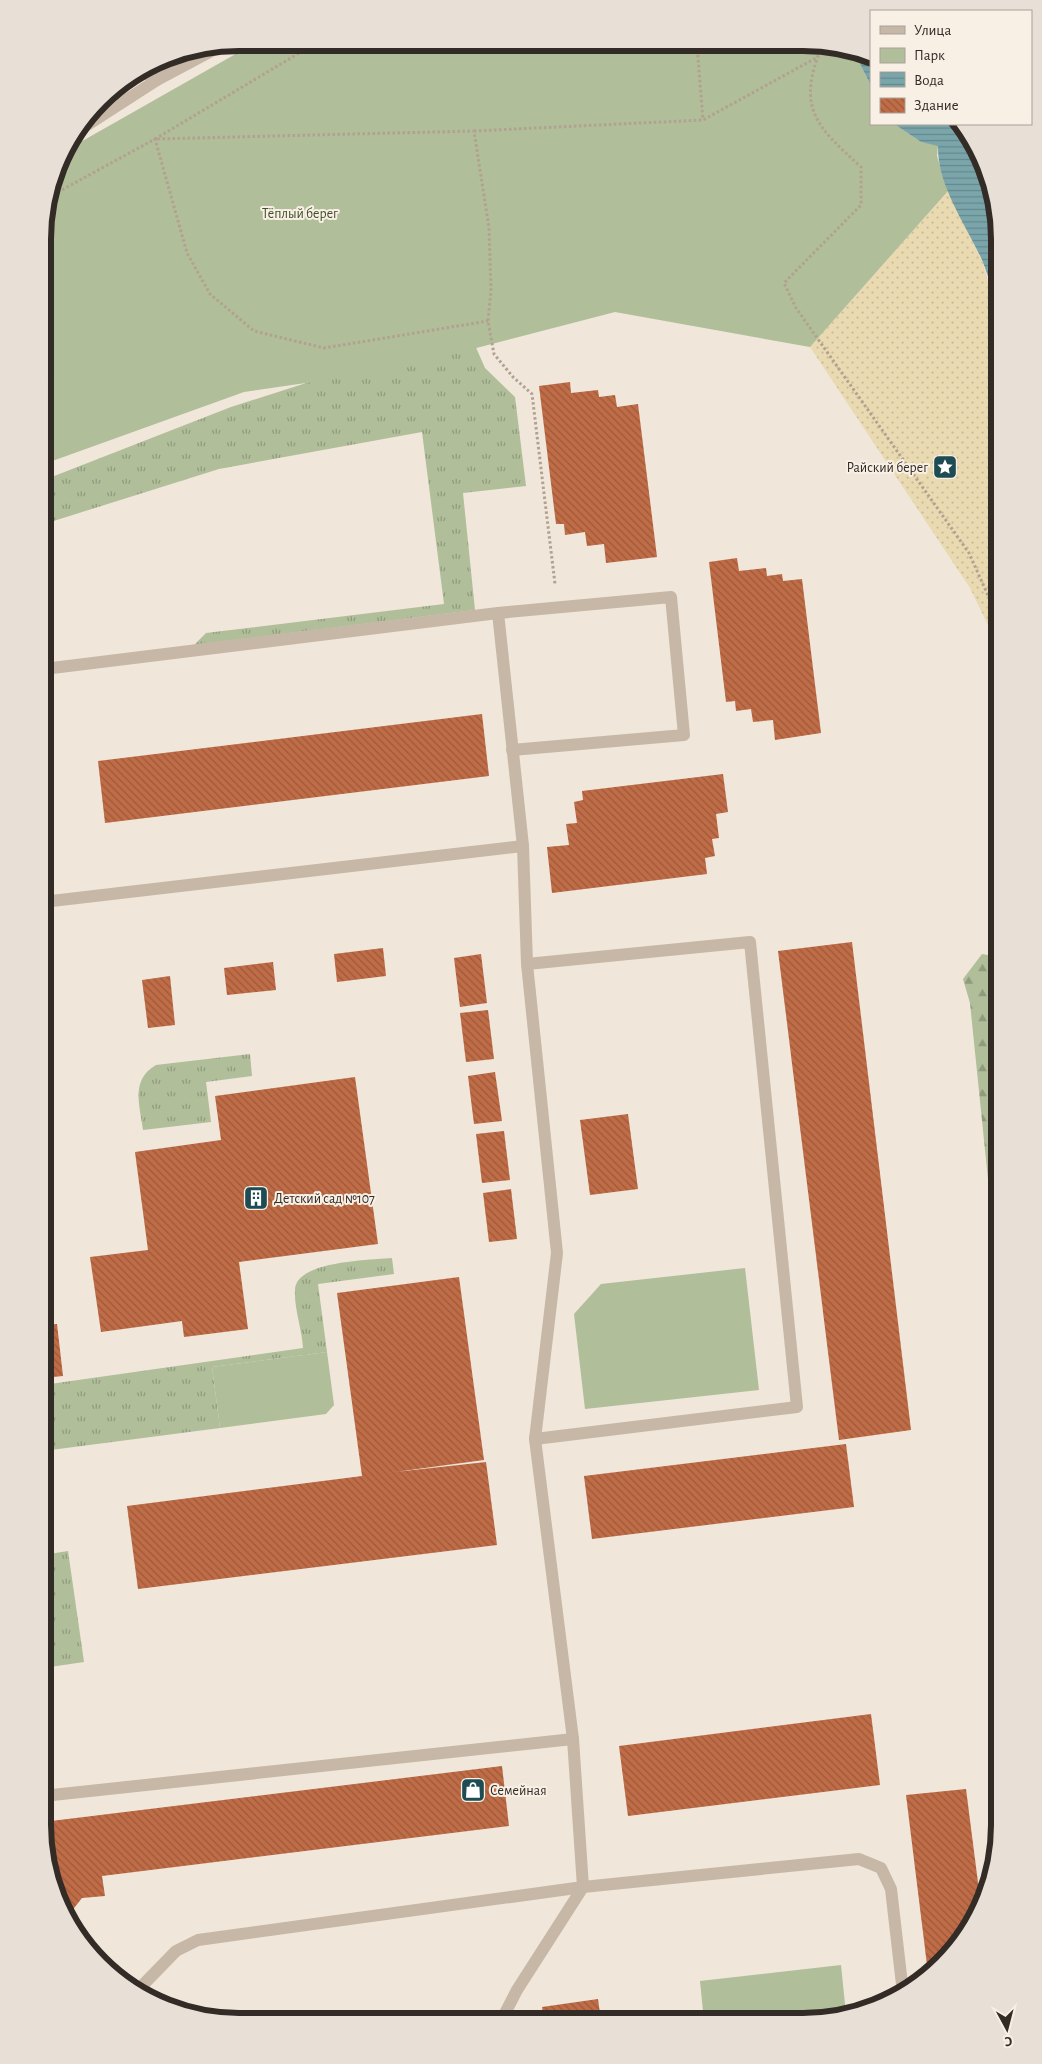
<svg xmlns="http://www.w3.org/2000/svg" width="1042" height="2064" font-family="'Alegreya Sans',sans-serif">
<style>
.grass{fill:url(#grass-tufts)}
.forest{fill:url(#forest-firs)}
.sand{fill:url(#sand-dots)}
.park{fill:#b0be9a}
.water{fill:url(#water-rules)}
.building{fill:url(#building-back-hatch)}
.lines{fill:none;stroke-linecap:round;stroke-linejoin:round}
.path{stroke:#b2a190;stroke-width:3;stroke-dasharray:2.5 2.5;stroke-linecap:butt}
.minor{stroke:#c7b7a6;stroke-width:12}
.labels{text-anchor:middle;stroke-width:4;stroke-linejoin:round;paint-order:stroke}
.park-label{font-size:14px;fill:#41502c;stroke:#f8f0e5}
.poi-label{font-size:14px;fill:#332b26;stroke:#f8f0e5;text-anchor:start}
.rim{fill:none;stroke:#332b26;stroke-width:6}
</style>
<defs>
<pattern id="grass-tufts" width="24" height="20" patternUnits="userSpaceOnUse" patternTransform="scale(1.25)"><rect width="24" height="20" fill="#b0be9a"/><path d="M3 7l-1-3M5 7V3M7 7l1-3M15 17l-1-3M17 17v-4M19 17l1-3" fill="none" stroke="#909b7d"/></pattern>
<pattern id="forest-firs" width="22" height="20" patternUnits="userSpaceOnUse" patternTransform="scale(1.25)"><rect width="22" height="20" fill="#b0be9a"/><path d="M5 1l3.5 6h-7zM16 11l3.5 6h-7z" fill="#909b7d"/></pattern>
<pattern id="sand-dots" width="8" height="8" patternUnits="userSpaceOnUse" patternTransform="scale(1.25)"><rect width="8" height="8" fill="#eadab1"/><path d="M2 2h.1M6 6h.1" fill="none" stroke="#c9bb98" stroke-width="1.8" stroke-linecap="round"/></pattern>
<pattern id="water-rules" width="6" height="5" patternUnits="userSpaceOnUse" patternTransform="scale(1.25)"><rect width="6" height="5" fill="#7aa6ab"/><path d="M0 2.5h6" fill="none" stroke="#65878b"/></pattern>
<pattern id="building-back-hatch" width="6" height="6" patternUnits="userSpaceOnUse" patternTransform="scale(1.25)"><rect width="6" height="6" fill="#bf6c47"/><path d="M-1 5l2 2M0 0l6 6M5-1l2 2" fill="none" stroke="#9c593b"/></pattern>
</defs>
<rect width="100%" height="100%" fill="#f0e6d9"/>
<!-- grass -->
<g class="grass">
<polygon points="474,343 485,368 515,397 526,486 463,493 475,610 194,645 206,633 444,604 422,432 219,469 44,524 44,480 231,407 387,357"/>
<path d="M250,1054L252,1076L206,1082L211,1122L143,1130C140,1105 130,1080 156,1065Z"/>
<path d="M392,1258L394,1274L318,1284L327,1352L212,1367L220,1428L43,1451V1385L303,1348C302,1329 294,1309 295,1290C295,1261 370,1260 392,1258Z"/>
<polygon points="68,1551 84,1662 43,1668 43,1555"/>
</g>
<!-- forest -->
<polygon class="forest" points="982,954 999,957 999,1287 970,1003 963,979"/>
<!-- sand -->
<polygon class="sand" points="948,191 983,263 999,323 999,648 970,588 810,347"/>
<!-- park -->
<g class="park">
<polygon points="255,43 841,46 859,52 858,60 871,86 871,124 894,124 921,142 938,145 937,156 948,191 810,347 615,312 388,371 244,392 44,464 44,214 63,152"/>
<polygon points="745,1268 759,1390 585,1409 574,1314 601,1284"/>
<polygon points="327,1352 334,1405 326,1414 220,1428 212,1367"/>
<polygon points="841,1965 846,2014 803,2021 704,2021 700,1981"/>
</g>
<!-- water -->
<g class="water">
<polygon points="859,52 871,56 871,86 858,60"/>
<path d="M894,124H961L967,130L989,176L999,239V323C995,302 990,279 982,260C966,225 937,185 938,146L921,142Z"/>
</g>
<!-- building -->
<g class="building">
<polygon points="570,382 571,393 598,390 599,397 615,395 617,407 638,404 657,557 606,563 604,544 587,546 585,532 565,535 564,524 556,524 539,386"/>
<polygon points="737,558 739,571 766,568 767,576 782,574 783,581 802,579 821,733 775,740 773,720 753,722 751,709 736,711 735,701 726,702 709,562"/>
<polygon points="482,714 489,776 105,823 98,761"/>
<polygon points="723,774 728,812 716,814 719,838 712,839 715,856 705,858 707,874 552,893 547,847 569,845 566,824 577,823 574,802 583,800 582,791"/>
<polygon points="852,942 911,1430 839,1440 778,951"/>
<polygon points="383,948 386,976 337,982 334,954"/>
<polygon points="481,954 487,1003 460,1007 454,958"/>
<polygon points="273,962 276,990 227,995 224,968"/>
<polygon points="170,976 175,1025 148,1028 142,980"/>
<polygon points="488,1010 494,1059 466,1062 460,1013"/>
<polygon points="495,1072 502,1121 474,1124 468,1076"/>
<polygon points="355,1077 378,1244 239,1262 248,1329 184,1337 182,1321 101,1332 90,1257 148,1250 135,1152 221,1140 215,1096"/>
<polygon points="628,1114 638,1189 590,1195 580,1120"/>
<polygon points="504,1131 510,1180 482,1183 476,1134"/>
<polygon points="511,1189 517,1239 489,1242 483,1193"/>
<polygon points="459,1277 484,1460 395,1472 486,1462 497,1545 138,1589 127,1506 362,1476 337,1293"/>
<polygon points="57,1324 63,1376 43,1378 43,1325"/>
<polygon points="846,1444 854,1507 592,1539 584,1476"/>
<polygon points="871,1714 880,1785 628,1816 619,1746"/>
<polygon points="502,1766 509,1826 102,1876 105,1896 82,1898 67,1917 53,1888 43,1822"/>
<polygon points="966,1789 981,1906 959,1945 928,1973 906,1795"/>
<polygon points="598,1999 601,2021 544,2021 542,2007"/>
</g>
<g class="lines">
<!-- path -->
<g class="path">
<polyline points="316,43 155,139 474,131 489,228 491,291 488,321 494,354 513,377 532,394 555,584"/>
<polyline points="697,45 703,120"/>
<path d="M822,46C796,108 816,126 861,167V205L784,283L796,308L969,553L999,620"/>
<polyline points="474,131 703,120 816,58"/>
<polyline points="49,197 155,139 187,253 210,294 254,331 324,348 488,321"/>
</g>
<!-- minor -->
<g class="minor">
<polyline points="141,71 157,80"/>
<polyline points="81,129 157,80 219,47"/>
<polyline points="498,613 671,597 684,735 512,750"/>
<polyline points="44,669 498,613 523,846 527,964 557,1253 535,1439 573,1739"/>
<polyline points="43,902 523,846"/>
<polyline points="527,964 750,942 797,1407 535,1439"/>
<polyline points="43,1796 573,1739 583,1887 198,1940 176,1951 137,1991"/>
<polyline points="501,2021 517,1990 583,1887 859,1859 881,1868 891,1889 903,1993"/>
</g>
</g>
<!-- icons -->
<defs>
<symbol id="sight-square" viewBox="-11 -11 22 22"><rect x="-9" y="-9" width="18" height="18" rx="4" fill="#1e4c52" stroke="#f8f0e5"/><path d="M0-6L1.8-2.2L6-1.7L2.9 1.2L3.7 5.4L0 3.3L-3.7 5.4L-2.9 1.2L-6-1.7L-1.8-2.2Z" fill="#fff"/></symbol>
<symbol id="building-square" viewBox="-11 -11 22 22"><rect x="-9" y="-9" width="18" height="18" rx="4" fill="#1e4c52" stroke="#f8f0e5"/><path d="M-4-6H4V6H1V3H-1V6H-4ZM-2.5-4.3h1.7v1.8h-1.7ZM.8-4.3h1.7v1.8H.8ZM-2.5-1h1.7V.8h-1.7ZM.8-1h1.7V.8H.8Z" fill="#fff"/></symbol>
<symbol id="shop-square" viewBox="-11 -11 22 22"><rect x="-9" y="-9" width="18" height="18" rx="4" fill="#1e4c52" stroke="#f8f0e5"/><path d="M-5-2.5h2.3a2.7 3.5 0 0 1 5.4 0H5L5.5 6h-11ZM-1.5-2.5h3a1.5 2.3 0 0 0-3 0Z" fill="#fff"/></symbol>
</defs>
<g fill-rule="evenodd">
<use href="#sight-square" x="931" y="453" width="28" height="28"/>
<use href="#building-square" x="242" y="1184" width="28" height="28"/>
<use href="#shop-square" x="459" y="1776" width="28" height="28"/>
</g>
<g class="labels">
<!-- park labels -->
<g class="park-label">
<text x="300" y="218">Тёплый берег</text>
</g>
<!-- poi labels -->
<g class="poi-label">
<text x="928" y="472" text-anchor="end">Райский берег</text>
<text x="274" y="1203">Детский сад №107</text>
<text x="490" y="1795">Семейная</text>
</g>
</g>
<!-- crop -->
<path d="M0 0H1042V2064H0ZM239 51H803A188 188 0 0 1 991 239V1825A188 188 0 0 1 803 2013H239A188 188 0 0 1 51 1825V239A188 188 0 0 1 239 51Z" fill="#e8e0d6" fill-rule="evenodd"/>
<path class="rim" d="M239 51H803A188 188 0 0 1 991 239V1825A188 188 0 0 1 803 2013H239A188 188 0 0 1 51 1825V239A188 188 0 0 1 239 51Z"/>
<!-- legend -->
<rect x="870" y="10" width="162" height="115" fill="#f8f0e5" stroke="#a9a199"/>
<rect x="880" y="26" width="25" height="8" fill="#c7b7a6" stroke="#a9a199"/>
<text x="914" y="35" font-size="15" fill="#332b26">Улица</text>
<rect x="880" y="48" width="25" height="15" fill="#b0be9a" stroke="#a9a199"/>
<text x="914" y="60" font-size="15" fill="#332b26">Парк</text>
<rect x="880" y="72" width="25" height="15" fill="url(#water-rules)" stroke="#a9a199"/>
<text x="914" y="85" font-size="15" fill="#332b26">Вода</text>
<rect x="880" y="98" width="25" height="15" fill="url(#building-back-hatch)" stroke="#a9a199"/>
<text x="914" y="110" font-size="15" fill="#332b26">Здание</text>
<!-- north arrow -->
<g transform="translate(1007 2029) rotate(173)" stroke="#f8f0e5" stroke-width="4" paint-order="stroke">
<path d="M0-4L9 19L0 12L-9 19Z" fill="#332b26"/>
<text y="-8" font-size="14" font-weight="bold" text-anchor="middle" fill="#332b26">С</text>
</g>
</svg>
